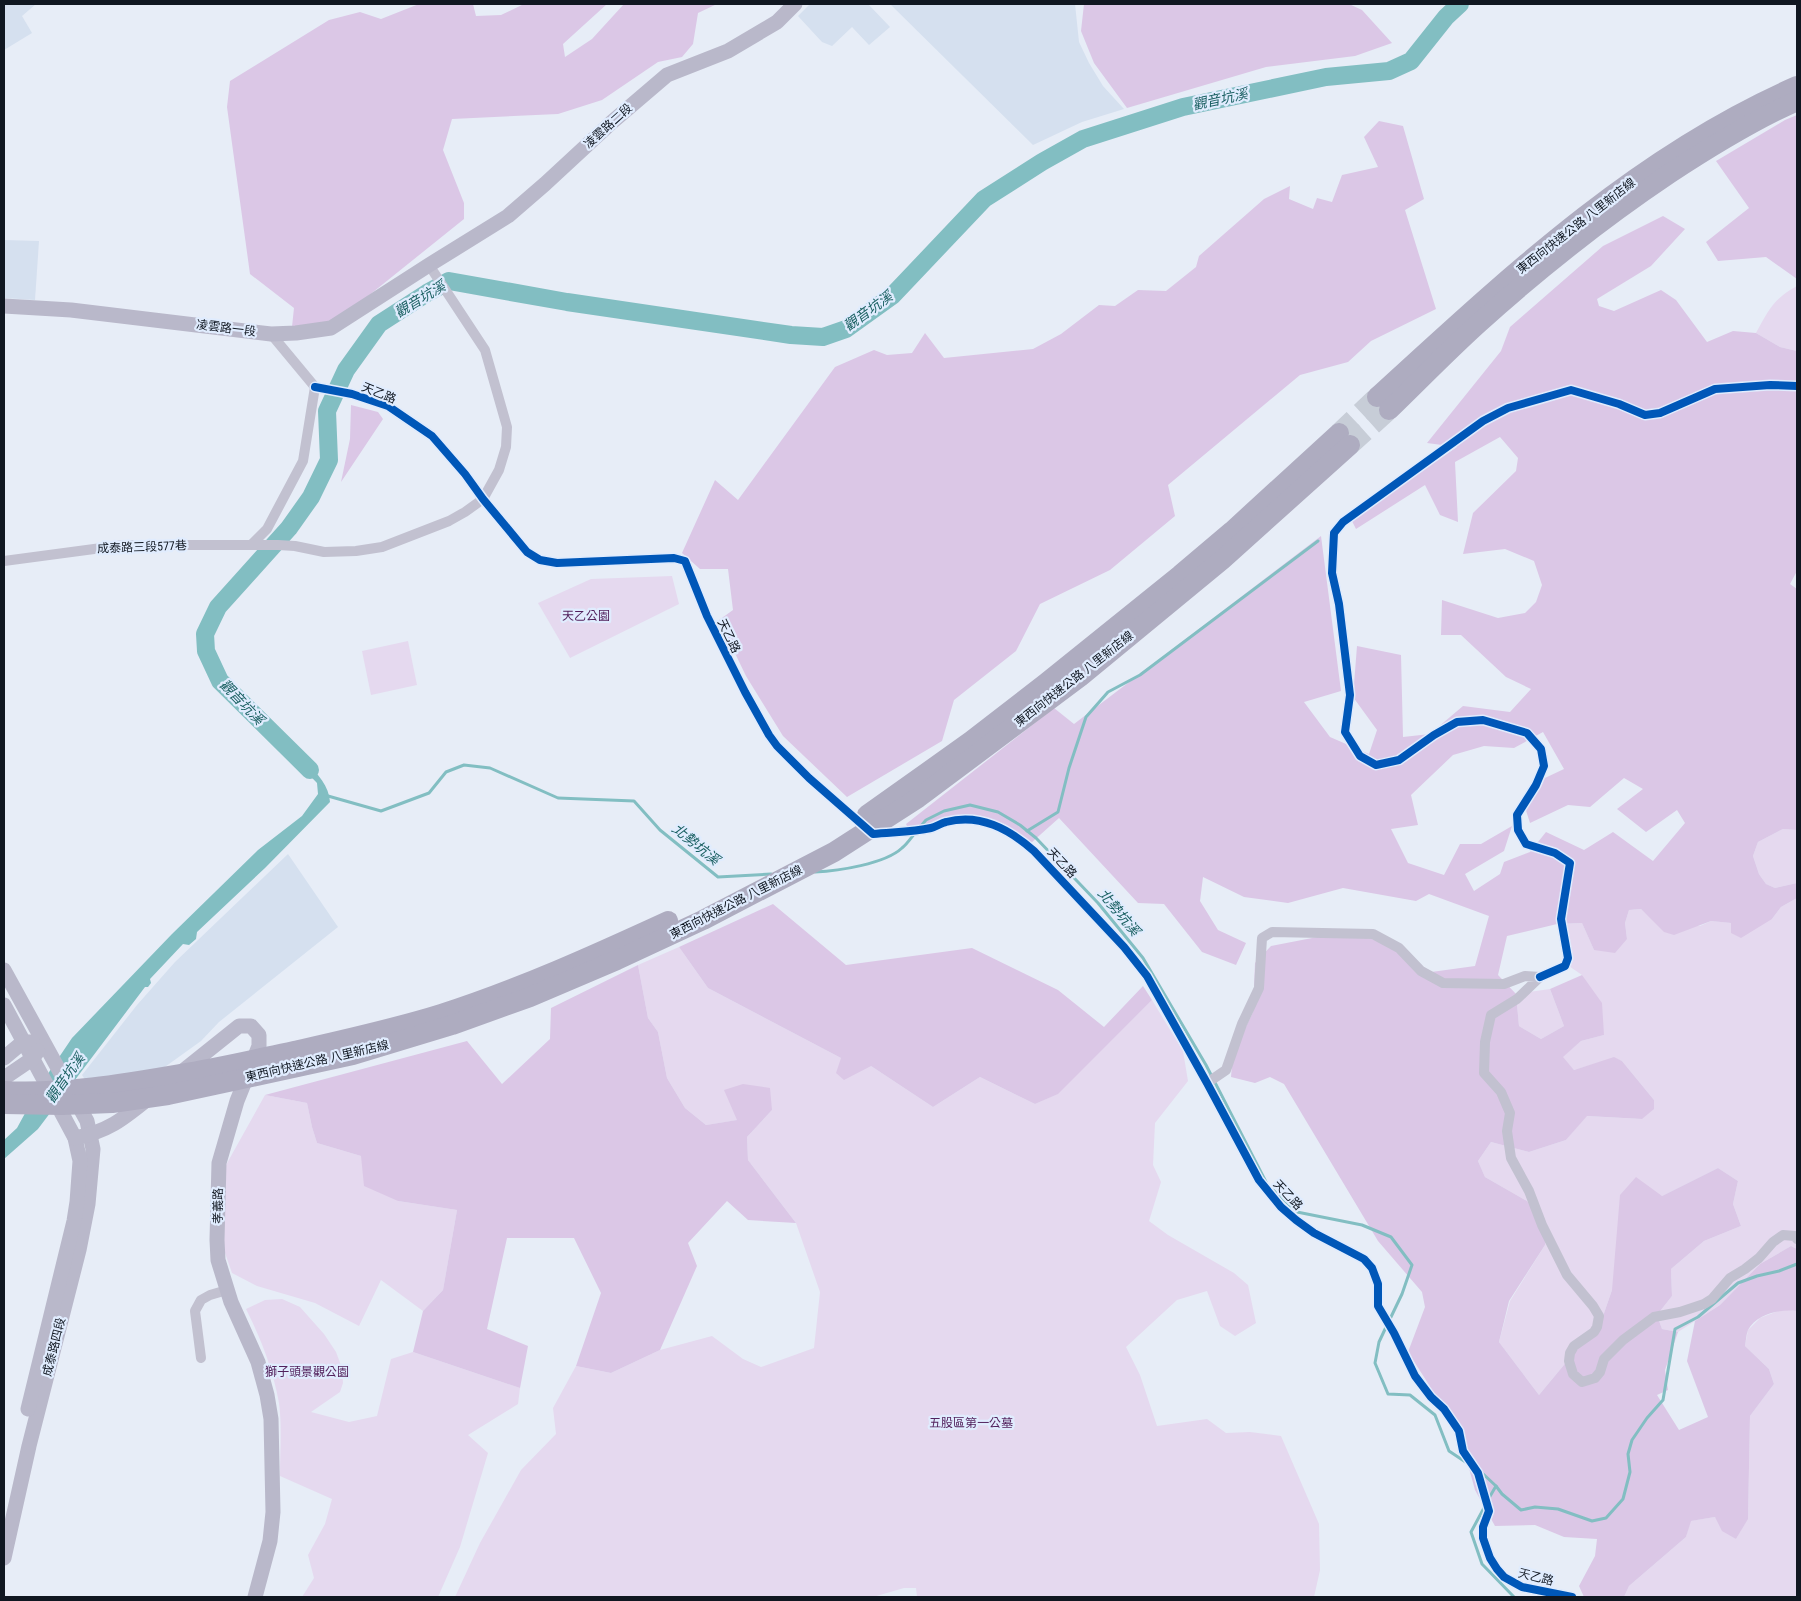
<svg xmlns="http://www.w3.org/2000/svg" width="1801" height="1601" font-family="'Roboto Condensed','Noto Sans TC',sans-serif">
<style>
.built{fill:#d5e0ef}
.green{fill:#e5d9ef}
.forest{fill:#dbc7e6;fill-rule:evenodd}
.water{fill:#82bec2}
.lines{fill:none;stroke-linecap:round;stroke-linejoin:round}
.stream{stroke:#82bec2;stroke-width:3}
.river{stroke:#82bec2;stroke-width:18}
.highway-tunnel{stroke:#c7cdd7;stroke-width:20;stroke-dasharray:20 10;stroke-linecap:butt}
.street{stroke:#c2c1d0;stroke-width:10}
.secondary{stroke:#b9b8ca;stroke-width:15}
.highway{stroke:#aeacc0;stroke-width:20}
.cycleway-casing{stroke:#e0ecfe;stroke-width:11}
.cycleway{stroke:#0057b8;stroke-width:8}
.labels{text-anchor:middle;stroke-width:4.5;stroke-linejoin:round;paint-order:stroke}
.street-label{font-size:12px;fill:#101721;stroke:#e0ecfe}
.park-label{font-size:12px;fill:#52215c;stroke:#e0ecfe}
.water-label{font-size:14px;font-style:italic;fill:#195f61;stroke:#e0ecfe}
</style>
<rect width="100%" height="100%" fill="#e7edf7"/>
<!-- built -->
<g class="built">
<polygon points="4,4 36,4 22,16 32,33 4,50"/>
<polygon points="810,4 868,4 890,27 869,45 852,27 832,46 822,42 798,16"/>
<polygon points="890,4 1075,4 1079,42 1089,63 1103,86 1124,109 1082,122 1033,145"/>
<polygon points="4,240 39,241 35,300 4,298"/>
<polygon points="288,854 338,927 219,1022 201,1041 105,1110 82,1075 137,1005 175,962"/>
</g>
<!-- green -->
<g class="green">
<path d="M1797,286V351L1780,347L1756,333C1768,311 1774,298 1797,286Z"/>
<polygon points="672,576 679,604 570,658 538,603 591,579"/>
<polygon points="408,641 417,685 371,695 362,651"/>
<polygon points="1783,829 1797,830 1797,883 1775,888 1766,884 1759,874 1753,856 1758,842"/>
<polygon points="1797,898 1797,1249 1791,1246 1760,1264 1720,1305 1678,1332 1662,1329 1657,1315 1672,1296 1671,1269 1704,1241 1741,1226 1733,1204 1738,1181 1718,1168 1662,1196 1612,1290 1602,1319 1539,1395 1499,1342 1510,1301 1545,1245 1527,1201 1485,1177 1478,1161 1491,1142 1529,1152 1566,1140 1586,1116 1641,1119 1654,1100 1622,1061 1614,1058 1574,1070 1562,1057 1581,1041 1604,1035 1582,975 1566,964 1557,924 1582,923 1594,950 1627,939 1625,923 1629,910 1641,909 1651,918 1700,926 1711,921 1732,923 1772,919 1781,907"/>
<polygon points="679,947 708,988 841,1058 871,1066 933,1107 980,1077 1035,1104 1057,1094 1152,1000 1183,1051 1188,1081 1155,1123 1153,1165 1161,1182 1149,1221 1168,1235 1234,1273 1248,1285 1256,1323 1235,1336 1220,1326 1207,1291 1177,1300 1126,1347 1140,1375 1157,1426 1207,1419 1226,1433 1250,1432 1281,1436 1319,1524 1320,1570 1314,1597 917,1597 916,1588 904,1588 873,1597 455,1597 480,1543 521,1470 556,1434 553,1408 576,1366 611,1373 660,1350 712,1336 743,1359 761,1367 814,1348 820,1292 796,1223 748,1160 747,1137 772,1110 738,1120 706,1125 685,1108 667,1078 658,1032 648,1018 638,965"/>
<polygon points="1550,989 1564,1026 1541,1039 1519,1026 1516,994"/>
<polygon points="265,1095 307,1103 312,1127 317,1143 361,1156 398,1201 457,1210 443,1290 423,1311 381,1280 359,1326 315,1303 257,1286 232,1273 223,1247 226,1165"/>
<path d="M282,1299L300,1307L324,1334L336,1352L342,1368L343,1383L340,1392L311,1412L349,1422L377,1416L391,1359L413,1352L520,1388L518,1404L468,1435L488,1453L460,1547L438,1597H302L314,1578L308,1555L325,1524L332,1499L280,1476C280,1453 282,1424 279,1403C273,1369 261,1339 246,1309L265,1300Z"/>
<polygon points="1783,1309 1797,1311 1797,1597 1624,1597 1629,1586 1686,1537 1690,1521 1715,1517 1736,1539 1748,1518 1750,1416 1774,1384 1769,1369 1745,1346 1748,1330 1760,1318"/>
</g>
<!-- forest -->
<g class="forest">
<polygon points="419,4 473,4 476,16 501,15 524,4 607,4 563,44 565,57 592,39 624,4 717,4 698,13 693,44 682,57 658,62 602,100 558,114 452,119 443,150 464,203 464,219 337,321 292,327 294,308 250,274 227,107 230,81 329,20 360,12 381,19"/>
<polygon points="1084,4 1349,4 1362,10 1392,43 1355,56 1266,67 1127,108 1094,63 1081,31"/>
<polygon points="1797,115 1797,279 1766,257 1718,261 1706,242 1749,208 1716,161 1785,120"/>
<polygon points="1379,121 1403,126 1424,199 1405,210 1436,309 1371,341 1348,362 1300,375 1168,485 1175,516 1110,570 1040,604 1016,651 954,700 942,741 847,797 783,736 746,676 719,620 733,610 728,569 700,569 682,553 715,480 738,500 835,367 874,350 887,355 912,353 925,333 944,358 1033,349 1061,334 1099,305 1115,306 1138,290 1166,291 1196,267 1199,256 1264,199 1290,186 1289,199 1313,209 1317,198 1332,202 1342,175 1378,167 1364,137"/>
<path d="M1663,216L1685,229L1651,266L1597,299L1599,306L1614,311L1661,290L1676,300L1707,342L1733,331L1756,333L1780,347L1797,351V571L1790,584L1797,589V830L1783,829L1758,842L1753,856L1759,874L1766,884L1775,888L1797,883V898L1781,907L1772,919L1741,938L1731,933V923L1711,921L1674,935L1664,932L1641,909L1629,910L1625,923L1627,939L1615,953L1594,950L1582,923L1557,924L1507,936L1498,975L1516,994L1519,1026L1541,1039L1564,1026L1550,989L1582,975L1602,1003L1604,1035L1581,1041L1563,1057L1574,1070L1614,1057L1622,1061L1654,1100V1109L1642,1119L1587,1116L1566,1140L1529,1152L1491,1142L1478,1161L1485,1177L1527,1201L1546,1228L1545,1245L1509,1301L1499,1342L1539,1395L1602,1319L1612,1290L1620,1195L1636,1177L1662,1196L1718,1168L1738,1181L1733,1204L1741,1226L1704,1241L1671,1269L1672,1296L1657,1315L1662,1329L1678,1332L1665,1370L1668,1390L1657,1395L1679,1430L1708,1417L1687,1361L1695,1321L1720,1305L1760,1264L1791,1246L1797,1249V1311C1781,1309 1757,1313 1748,1330C1746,1335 1746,1341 1745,1346L1769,1369L1774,1384L1750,1416L1748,1519L1736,1539L1722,1531L1715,1517L1691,1521L1686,1537L1629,1586L1624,1597H1584L1579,1586L1595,1556L1597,1539L1564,1537L1535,1525L1495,1526L1475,1490L1459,1432L1408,1352L1425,1307L1422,1292L1378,1241L1284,1084L1270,1077L1255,1083L1231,1077L1233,1053L1253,1012L1255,963L1271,946L1343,932L1384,942L1424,973L1475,966L1489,916L1429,894L1416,901L1343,888L1288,903L1244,897L1203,877L1200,901L1218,930L1246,943L1236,965L1202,952L1164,904L1138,903L1059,818L1031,843L979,817L911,834L906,824L1054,708L1074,724L1321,536L1341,691L1304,702L1330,737L1369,754L1377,730L1353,697L1357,646L1401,655L1403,737L1430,734L1463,706L1510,712L1531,689L1506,677L1461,635H1441L1442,600L1498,618L1525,613L1536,602L1542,585L1534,561L1505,549L1463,554L1473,513L1516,471L1518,458L1500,437L1455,462L1458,522L1440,515L1425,485L1356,529L1351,519L1457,447L1427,443L1501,351L1510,327L1603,246ZM1543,732L1564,769L1530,785L1522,798L1530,823L1568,805L1590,807L1624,778L1643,789L1617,809L1646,832L1677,810L1685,823L1653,861L1613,832L1584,850L1546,832L1530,852L1504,862L1500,874L1474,891L1465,874L1504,851L1512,826L1481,844H1460L1444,875L1408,863L1391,829L1418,825L1411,795L1453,755L1484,746L1514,748Z"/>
<polygon points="351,405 378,412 383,419 341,482 350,439"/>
<polygon points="773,904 846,965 972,948 1058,990 1104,1027 1143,986 1152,1000 1058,1094 1035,1104 980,1077 933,1107 871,1066 844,1080 836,1073 841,1058 708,988 679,947"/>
<polygon points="638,965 648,1018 658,1032 667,1078 685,1108 706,1125 737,1120 724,1090 743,1084 770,1088 772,1110 747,1137 748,1160 796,1223 748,1220 727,1201 688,1243 697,1266 660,1350 611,1373 576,1366 601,1293 574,1238 507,1238 487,1329 528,1346 520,1388 413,1352 423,1311 443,1290 457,1210 398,1201 364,1186 361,1156 317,1143 312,1127 307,1103 265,1095 467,1041 502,1084 550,1039 551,1008"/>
</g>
<!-- water -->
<path class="water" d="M295,750C308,765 329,781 330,802L265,868L197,932L196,939L189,945L183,944L150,979L151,983L148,987H145L38,1129L4,1159V1140L17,1128L41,1084L72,1038L172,934L258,850L302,816L318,794L317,783L292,757Z"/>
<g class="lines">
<!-- stream -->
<g class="stream">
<polyline points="328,796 381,811 429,793 446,772 464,765 490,768 558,798 634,801 660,830 718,877 771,874"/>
<polyline points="921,826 926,820 944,811 970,805 998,812 1020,825 1036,838 1098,903 1143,958 1206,1065 1266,1182"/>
<polyline points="1027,831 1058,812 1069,768 1086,717 1108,692 1140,675 1318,541"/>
<path d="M815,872C838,871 885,864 902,848C907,844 911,838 915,833"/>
<polyline points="1271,1188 1297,1212 1362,1225 1391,1237 1412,1265 1402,1294 1390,1319"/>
<polyline points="1387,1325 1379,1342 1375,1363 1388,1394 1410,1395 1435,1415 1449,1451 1467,1463"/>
<polyline points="1481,1472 1496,1486 1502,1494 1521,1510 1535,1507 1558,1509 1592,1521 1606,1518 1623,1499 1630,1472 1628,1454 1632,1440 1647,1418 1663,1400 1675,1329 1698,1317 1738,1283 1757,1276 1779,1271 1797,1264"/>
<polyline points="1489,1498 1496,1486"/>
<polyline points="1485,1506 1471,1532 1482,1564 1514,1597"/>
</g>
<!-- river -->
<polyline class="river" points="310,770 220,681 206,651 205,634 218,607 289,528 311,497 329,460 327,411 346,370 379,324 427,293 449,281 567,302 791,335 823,337 846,329 892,296 984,199 1042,162 1083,139 1183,107 1326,77 1389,71 1411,61 1446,17 1460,4"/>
<!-- highway-tunnel -->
<g class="highway-tunnel">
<polyline points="1339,433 1377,397"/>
<polyline points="1350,445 1389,410"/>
</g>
<!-- street -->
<g class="street">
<polyline points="271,334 315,387"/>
<path d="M315,387L352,394L388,406L432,436L465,474L483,499L527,552L540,560L557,563L674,558L685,561L707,616L745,692L769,735L777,746L809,778L873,834C892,832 913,832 931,828C936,827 941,823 946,822C980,813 1009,829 1034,851L1124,947L1147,976L1207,1083L1259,1180L1281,1207L1296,1220L1314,1233L1364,1259L1372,1268L1378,1284V1306L1394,1333L1415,1376L1431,1397L1444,1409L1459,1431L1463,1451L1478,1473L1489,1511L1483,1527V1538L1490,1558L1497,1569L1504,1577L1522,1587L1572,1597"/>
<polyline points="251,545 267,529 303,461 315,387"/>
<polyline points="4,561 124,545 278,545 295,546 324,552 356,551 382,547 449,521 465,512 483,499 499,470 506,447 507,427 485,350 429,265"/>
<polyline points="1540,977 1565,966 1568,958 1561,919 1570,863 1555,853 1526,844 1518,830 1517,815 1536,785 1544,766 1541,749 1527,733 1483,720 1457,722 1434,735 1399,760 1376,765 1360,756 1345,732 1350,695 1339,604 1332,573 1334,533 1343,522 1483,421 1508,408 1571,390 1619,404 1645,415 1660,413 1715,389 1770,385 1797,386"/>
<polyline points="1207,1083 1226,1070 1242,1024 1259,988 1262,938 1272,932 1373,934 1399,948 1421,971 1443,983 1504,984 1525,976 1540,977 1517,999 1491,1015 1485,1042 1484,1073 1501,1092 1510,1113 1507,1131 1511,1158 1529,1191 1542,1225 1567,1275 1593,1306 1599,1316 1597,1327 1594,1332 1574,1346 1570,1353 1569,1361 1573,1374 1582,1382 1595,1378 1600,1372 1604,1359 1623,1340 1654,1317 1680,1312 1704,1304 1712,1299 1730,1278 1745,1269 1759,1258 1773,1242 1783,1235 1795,1236 1797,1239"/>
<polyline points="201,1358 195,1311 201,1300 210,1295 227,1290"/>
</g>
<!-- secondary -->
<g class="secondary">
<polyline points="4,306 71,310 271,334 296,333 331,328 429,265 508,216 545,184 612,122 667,75 728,51 777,22 795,4"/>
<polyline points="4,970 87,1121 93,1149 88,1204 79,1250 29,1446 4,1558"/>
<polyline points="4,1005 75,1138 80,1161 77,1202 74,1221 28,1409"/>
<polyline points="4,1058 23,1042 33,1042"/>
<polyline points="179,1074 239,1026 251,1026 259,1035 259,1046 237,1101 219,1163 217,1240 218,1260 231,1302 258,1362 267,1395 271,1419 273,1512 270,1541 255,1597"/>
<polyline points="4,1078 32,1059 38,1051"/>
<path d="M75,1138C109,1131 123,1119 149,1098"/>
</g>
<!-- highway -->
<g class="highway">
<path d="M1377,397C1505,280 1636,156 1797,86"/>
<path d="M1389,410C1419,381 1448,351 1479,323C1539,269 1602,219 1669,174C1710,147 1752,121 1797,101"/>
<polyline points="867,815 971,741 1046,683 1180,575 1232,531 1339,433"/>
<path d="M4,1091C63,1094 122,1084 180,1074C218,1068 256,1059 294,1051C343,1040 393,1029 441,1014C519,989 594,955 668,921"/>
<polyline points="4,1104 62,1105 112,1103 168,1095 353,1055 452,1025 530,997 617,960 703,920 834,852 918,798 1080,677 1222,560 1350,445"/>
</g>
<defs>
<g id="cycleway">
<path d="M315,387L352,394L388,406L432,436L465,474L483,499L527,552L540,560L557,563L674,558L685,561L707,616L745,692L769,735L777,746L809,778L873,834C892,832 913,832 931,828C936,827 941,823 946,822C980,813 1009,829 1034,851L1124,947L1147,976L1207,1083L1259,1180L1281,1207L1296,1220L1314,1233L1364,1259L1372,1268L1378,1284V1306L1394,1333L1415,1376L1431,1397L1444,1409L1459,1431L1463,1451L1478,1473L1489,1511L1483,1527V1538L1490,1558L1497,1569L1504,1577L1522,1587L1572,1597"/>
<polyline points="1540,977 1565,966 1568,958 1561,919 1570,863 1555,853 1526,844 1518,830 1517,815 1536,785 1544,766 1541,749 1527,733 1483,720 1457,722 1434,735 1399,760 1376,765 1360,756 1345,732 1350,695 1339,604 1332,573 1334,533 1343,522 1483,421 1508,408 1571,390 1619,404 1645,415 1660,413 1715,389 1770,385 1797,386"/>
</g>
</defs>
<!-- cycleway casing -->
<use href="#cycleway" class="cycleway-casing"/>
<!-- cycleway -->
<use href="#cycleway" class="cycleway"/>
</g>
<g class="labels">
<!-- street labels -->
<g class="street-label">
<text transform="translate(608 126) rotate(-42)" y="4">凌雲路二段</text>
<text transform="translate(1576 226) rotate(-38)" y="4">東西向快速公路 八里新店線</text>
<text transform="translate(226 328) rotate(7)" y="4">凌雲路一段</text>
<text transform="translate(379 393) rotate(22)" y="4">天乙路</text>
<text transform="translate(142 547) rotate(-2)" y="4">成泰路三段577巷</text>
<text transform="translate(729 636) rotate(64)" y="4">天乙路</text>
<text transform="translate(1074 679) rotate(-38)" y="4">東西向快速公路 八里新店線</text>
<text transform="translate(1062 863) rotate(47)" y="4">天乙路</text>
<text transform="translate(736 902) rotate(-27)" y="4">東西向快速公路 八里新店線</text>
<text transform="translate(317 1061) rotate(-13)" y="4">東西向快速公路 八里新店線</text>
<text transform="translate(1288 1195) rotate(47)" y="4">天乙路</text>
<text transform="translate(218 1206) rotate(-89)" y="4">孝義路</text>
<text transform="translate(54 1347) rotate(-76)" y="4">成泰路四段</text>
<text transform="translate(1536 1577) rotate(14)" y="4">天乙路</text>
</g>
<!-- park labels -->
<g class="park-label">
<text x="586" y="620">天乙公園</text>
<text x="307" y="1376">獅子頭景觀公園</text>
<text x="971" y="1427">五股區第一公墓</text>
</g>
<!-- water labels -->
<g class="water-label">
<text transform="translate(1220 99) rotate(-12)" y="5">觀音坑溪</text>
<text transform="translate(420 299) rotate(-31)" y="5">觀音坑溪</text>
<text transform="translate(868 311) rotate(-36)" y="5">觀音坑溪</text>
<text transform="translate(242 702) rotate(46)" y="5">觀音坑溪</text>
<text transform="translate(696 844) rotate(39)" y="5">北勢坑溪</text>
<text transform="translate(1119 912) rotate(50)" y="5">北勢坑溪</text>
<text transform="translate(65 1078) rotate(-55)" y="5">觀音坑溪</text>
</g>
</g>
<!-- border -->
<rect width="1801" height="1601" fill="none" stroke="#101721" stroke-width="10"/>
</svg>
